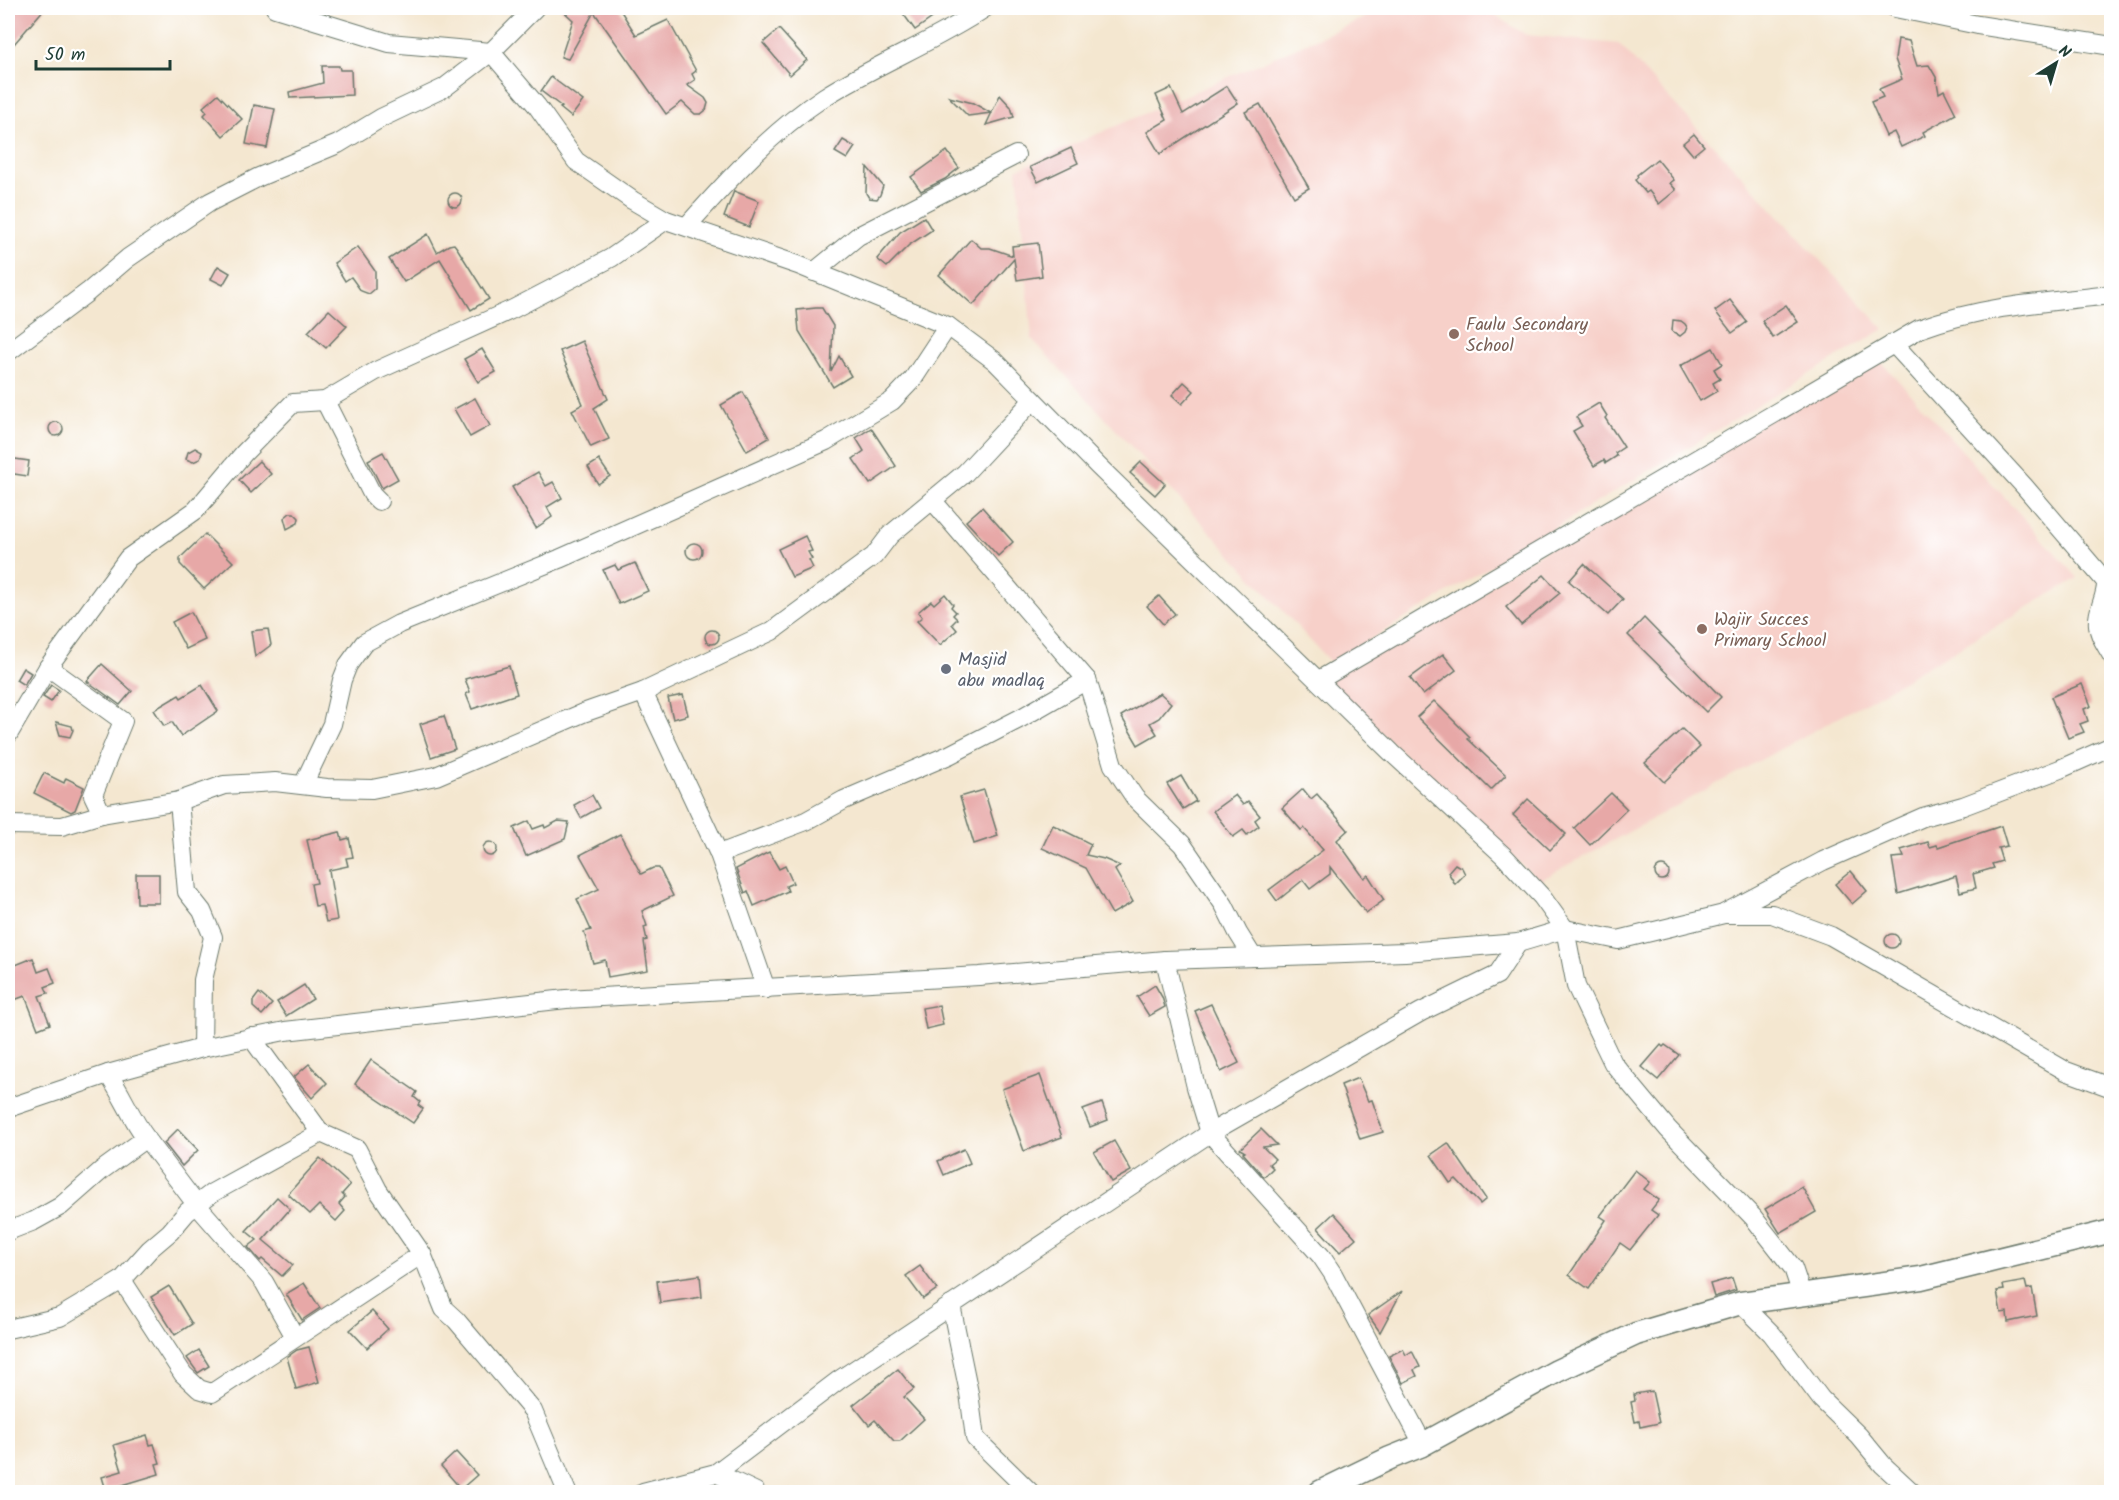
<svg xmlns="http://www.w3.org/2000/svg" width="2119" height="1500" font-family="Kalam,sans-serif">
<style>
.built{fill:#f7d0c9}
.building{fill:#e7a8a7}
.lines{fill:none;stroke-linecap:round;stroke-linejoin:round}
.minor-casing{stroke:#6a786b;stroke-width:20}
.tertiary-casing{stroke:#6a786b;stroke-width:25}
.minor{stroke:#fff;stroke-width:18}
.tertiary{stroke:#fff;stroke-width:22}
.education-dot{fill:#8d6e63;stroke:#fff;stroke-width:2}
.worship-dot{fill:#6b7280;stroke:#fff;stroke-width:2}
.labels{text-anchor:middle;stroke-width:4.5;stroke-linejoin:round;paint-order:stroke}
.education-label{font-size:18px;fill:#785e54;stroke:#fff;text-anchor:start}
.worship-label{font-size:18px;fill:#5b616d;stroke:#fff;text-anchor:start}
</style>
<rect width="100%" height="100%" fill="#fff"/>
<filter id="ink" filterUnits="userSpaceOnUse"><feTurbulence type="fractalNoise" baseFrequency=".0167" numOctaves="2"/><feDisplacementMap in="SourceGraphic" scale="12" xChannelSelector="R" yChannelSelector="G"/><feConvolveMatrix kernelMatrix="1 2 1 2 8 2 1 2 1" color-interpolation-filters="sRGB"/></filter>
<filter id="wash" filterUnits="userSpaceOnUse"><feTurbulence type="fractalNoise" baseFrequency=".008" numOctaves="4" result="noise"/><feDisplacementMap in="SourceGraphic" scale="24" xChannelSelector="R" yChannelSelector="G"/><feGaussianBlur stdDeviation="1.35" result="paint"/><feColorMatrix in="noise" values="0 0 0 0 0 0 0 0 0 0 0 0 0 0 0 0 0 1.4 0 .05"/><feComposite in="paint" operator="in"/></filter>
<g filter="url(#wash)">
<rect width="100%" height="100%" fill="#f4e7d0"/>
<!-- built -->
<g class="built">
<polygon points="1387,8 1484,8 1526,35 1619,44 1884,329 1331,663 1032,339 1017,169"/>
<polygon points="1876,356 2078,578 1870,700 1539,881 1325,680"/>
</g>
<g id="blocks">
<!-- building -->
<g class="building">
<polygon points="12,8 45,8 8,51 8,13"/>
<polygon points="560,8 619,8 636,35 668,20 696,71 692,74 695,80 687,85 705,98 708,103 706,110 701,114 695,114 682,102 666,114 594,12 568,59 561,57 573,20"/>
<polygon points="899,8 929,8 935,16 915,30"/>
<polygon points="779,29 807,60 790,75 763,43"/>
<polygon points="1898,39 1909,41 1917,66 1929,65 1936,77 1939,93 1944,90 1956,114 1923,132 1925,136 1901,147 1894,132 1886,136 1871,102 1883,97 1879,89 1902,79 1895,59"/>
<polygon points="322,66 339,66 340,70 351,70 352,95 290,98 289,92 323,83"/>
<polygon points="551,77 583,101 571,117 560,108 562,107 541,91"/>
<polygon points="1227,86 1238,103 1160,154 1147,132 1167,120 1156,95 1171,88 1183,114"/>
<polygon points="218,94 242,119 223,136 204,115 207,112 203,107"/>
<polygon points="1000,95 1011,107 1014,117 986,125"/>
<polygon points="949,97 973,103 991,113 968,116"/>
<polygon points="1260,104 1309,188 1294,197 1245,112"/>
<polygon points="254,105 275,109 267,148 246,144"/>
<polygon points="1694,134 1704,146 1693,155 1683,143"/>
<polygon points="843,140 855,147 847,159 835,152"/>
<polygon points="1071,148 1078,163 1038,182 1030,167"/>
<polygon points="947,151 959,168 945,179 921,191 911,177"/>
<polygon points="1657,159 1674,180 1670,183 1676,190 1659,204 1649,191 1646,193 1635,180 1638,177 1637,175"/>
<polygon points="867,167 883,186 880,195 877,199 869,198 866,193"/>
<polygon points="734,191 759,201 749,227 724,217"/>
<circle cx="455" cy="200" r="7"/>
<polygon points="924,217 932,230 909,245 887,267 877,259 900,232"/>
<polygon points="428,234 437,252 449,245 454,244 457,248 489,299 471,310 440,259 404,282 389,259"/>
<polygon points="971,239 981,248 990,248 1013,256 1012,246 1038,243 1042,276 1017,280 1014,259 973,305 939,275"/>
<polygon points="358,247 375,271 375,289 369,294 361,291 351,277 345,281 334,263"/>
<polygon points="218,266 230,273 223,285 211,279"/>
<polygon points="1730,300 1747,322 1732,333 1715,311"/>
<polygon points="1786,305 1798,322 1773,338 1762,321"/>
<polygon points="816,308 822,308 833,326 831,372 839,356 851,376 833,387 799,331 797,310"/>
<polygon points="329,310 347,326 326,348 308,332"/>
<polygon points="1673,320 1681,321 1685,324 1687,327 1685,332 1680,336 1672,331"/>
<polygon points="582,341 608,399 594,408 609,439 591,447 572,410 583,404 560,351"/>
<polygon points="1713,348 1722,364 1714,369 1720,379 1713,383 1717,391 1700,401 1680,366"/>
<polygon points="482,349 496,372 478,382 464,359"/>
<polygon points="1184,382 1194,391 1182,404 1172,395"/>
<polygon points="743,392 769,438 747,451 721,405"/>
<polygon points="475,398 490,426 470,437 454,409"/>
<polygon points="1599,403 1607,416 1605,418 1624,447 1615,453 1617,456 1606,463 1604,460 1594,466 1573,431 1582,426 1576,417"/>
<circle cx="56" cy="429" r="7"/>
<polygon points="871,428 896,466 870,484 853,459 864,451 856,438"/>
<polygon points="195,448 202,452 200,459 193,462 186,459 188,452"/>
<polygon points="383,452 398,479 382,488 368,460"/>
<polygon points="8,458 29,461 27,476 8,473"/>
<polygon points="599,460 610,476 598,484 588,467"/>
<polygon points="259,461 271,474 251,493 239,480"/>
<polygon points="1141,462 1165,484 1155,495 1130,473"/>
<polygon points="538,472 546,486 553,482 562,498 547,507 552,517 536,528 512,487"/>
<polygon points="982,507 1013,542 998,556 966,521"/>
<polygon points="290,513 294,513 299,518 298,523 287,529 284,518"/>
<polygon points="205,534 233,562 204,589 180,564 180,558"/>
<polygon points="805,536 812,551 808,552 812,559 809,560 813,568 792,577 778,549"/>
<circle cx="694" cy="551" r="8"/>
<polygon points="635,563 648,591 619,604 603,570 615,565 618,570"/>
<polygon points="1584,564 1623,599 1608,615 1569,581"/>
<polygon points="1544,575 1560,593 1521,625 1506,607"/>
<polygon points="945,594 953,604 951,607 956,612 953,615 957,619 952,624 957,630 940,645 917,621 922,617 918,612 931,601 934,604"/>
<polygon points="1159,596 1175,614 1163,624 1147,606"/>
<polygon points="191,612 205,640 186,649 172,622"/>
<polygon points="1644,618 1721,697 1706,712 1628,635"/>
<polygon points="268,629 271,645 255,657 251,631"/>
<circle cx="712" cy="637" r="7"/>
<polygon points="1443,654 1456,670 1423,695 1410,678"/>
<polygon points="102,664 132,691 120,705 87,681"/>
<polygon points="509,666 517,694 472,709 466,694 470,692 465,679"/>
<polygon points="23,668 31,673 24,685 16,680"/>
<polygon points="2082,684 2091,706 2084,709 2088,721 2080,724 2084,732 2068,738 2051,697"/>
<polygon points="51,685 59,690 51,702 43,697"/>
<polygon points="202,685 218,711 181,736 172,722 164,726 154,710 179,695 181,698"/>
<polygon points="1160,693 1171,703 1159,718 1150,723 1157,734 1138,745 1121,716"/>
<polygon points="683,695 688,715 673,719 668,698"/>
<polygon points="1434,701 1470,737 1468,739 1506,775 1491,790 1417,717"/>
<polygon points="444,716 455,749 431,757 420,724"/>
<polygon points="56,722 72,726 73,730 70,737 60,735"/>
<polygon points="1682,729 1700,747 1664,782 1645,763"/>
<polygon points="44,773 64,783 66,778 84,787 75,810 71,812 34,793"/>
<polygon points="1181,776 1196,801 1183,809 1167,784"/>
<polygon points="1303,789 1311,799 1317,794 1348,830 1337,840 1364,878 1368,875 1384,900 1366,913 1330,867 1330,874 1310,889 1303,880 1277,901 1269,890 1323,850 1304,828 1301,830 1282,808"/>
<polygon points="984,790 998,836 974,844 960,797"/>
<polygon points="1611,793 1627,809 1590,845 1574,828"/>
<polygon points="592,795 599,808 581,818 574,805"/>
<polygon points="1235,795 1243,805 1248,801 1260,816 1255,820 1259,826 1247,835 1243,830 1233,837 1213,811"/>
<polygon points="1528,799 1566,834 1550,850 1513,815"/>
<polygon points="529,821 533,829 544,825 545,828 558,821 569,822 565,839 526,856 514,828"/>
<polygon points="1053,825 1091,844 1086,855 1104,859 1120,866 1115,870 1133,902 1112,914 1086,868 1042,848"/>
<polygon points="2001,826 2007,846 1998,848 2002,861 1992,864 1994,868 1973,874 1976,888 1960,892 1956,876 1898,894 1892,858 1904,857 1901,850 1928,842 1930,847 1937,845 1938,847"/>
<polygon points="340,832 342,840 349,838 353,857 346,858 348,866 329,870 337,920 326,922 322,905 315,906 311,884 317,883 307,840"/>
<polygon points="620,834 641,874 653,868 659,868 673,896 642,911 647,926 644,927 647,940 644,941 648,970 608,977 605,960 593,963 584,932 591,930 577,899 599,889 580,855"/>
<circle cx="490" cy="849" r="7"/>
<polygon points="769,852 779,869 785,866 793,883 786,886 788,891 754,906 748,891 745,893 736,869"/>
<polygon points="1455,864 1462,868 1465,874 1455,884 1448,872"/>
<circle cx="1662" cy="873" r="7"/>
<polygon points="1851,871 1867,891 1852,904 1835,884"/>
<polygon points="136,874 159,874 159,903 137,903"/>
<circle cx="1892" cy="941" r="7"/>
<polygon points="33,958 38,972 49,968 55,983 45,987 48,993 39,996 50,1024 38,1029 25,996 14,1000 8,985 8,968"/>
<polygon points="304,985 313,999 286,1016 277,1002"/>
<polygon points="1155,985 1162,997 1165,1007 1149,1016 1137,997"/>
<polygon points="259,993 272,1004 262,1015 253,1007 253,1001"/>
<polygon points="1211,1004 1239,1063 1221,1072 1195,1011"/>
<polygon points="939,1005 943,1025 926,1029 922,1008"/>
<polygon points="1661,1045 1663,1047 1665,1045 1679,1055 1658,1080 1642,1067"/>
<polygon points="371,1060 417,1092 414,1097 420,1102 418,1105 423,1109 413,1123 355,1084"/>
<polygon points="309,1064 327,1083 312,1098 294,1077"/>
<polygon points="1040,1075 1062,1137 1024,1151 1002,1089"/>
<polygon points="1358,1078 1368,1101 1372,1100 1383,1132 1360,1139 1341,1085"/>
<polygon points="1102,1103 1108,1120 1090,1127 1083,1110"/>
<polygon points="178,1129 198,1150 182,1166 164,1143"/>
<polygon points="1261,1129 1277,1145 1263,1147 1275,1159 1269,1164 1273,1168 1264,1177 1243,1153 1245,1152 1240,1149"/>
<polygon points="1114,1141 1131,1171 1111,1182 1094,1152"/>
<polygon points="1448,1143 1486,1199 1480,1204 1456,1179 1450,1183 1431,1155"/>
<polygon points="964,1149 970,1163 944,1175 938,1161"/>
<polygon points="320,1158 350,1185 342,1194 345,1197 339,1204 345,1211 336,1221 319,1205 310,1214 288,1194"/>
<polygon points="1635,1170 1650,1182 1644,1189 1659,1200 1651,1210 1658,1215 1630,1250 1620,1243 1589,1289 1569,1275 1606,1220 1600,1216"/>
<polygon points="1802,1187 1816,1212 1780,1233 1765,1209"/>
<polygon points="277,1197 290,1209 263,1240 293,1265 282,1276 262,1259 260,1261 248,1247 257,1240 246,1231"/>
<polygon points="1334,1213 1356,1238 1340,1252 1318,1228"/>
<polygon points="920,1266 937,1289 923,1299 906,1276"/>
<polygon points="700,1275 702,1297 660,1303 657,1281"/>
<polygon points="1732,1278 1736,1290 1714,1297 1710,1284"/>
<polygon points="2025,1281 2027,1289 2032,1288 2037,1316 2008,1322 2007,1312 2001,1313 1997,1291 2004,1290 2003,1285"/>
<polygon points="304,1283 320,1308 302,1320 286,1294"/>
<polygon points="169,1286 192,1324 175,1335 151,1297"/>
<polygon points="1402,1291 1380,1332 1368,1315"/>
<polygon points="372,1311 388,1329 367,1348 350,1330"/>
<polygon points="309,1347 319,1382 296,1389 287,1357 297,1350"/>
<polygon points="1403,1349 1406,1355 1412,1351 1420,1367 1414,1370 1417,1376 1403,1383 1389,1356"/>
<polygon points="199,1350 209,1366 198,1373 187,1358"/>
<polygon points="898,1369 914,1389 904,1397 924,1419 900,1441 894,1441 875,1420 869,1425 853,1405"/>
<polygon points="1652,1391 1659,1423 1640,1427 1639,1421 1635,1422 1631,1402 1635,1401 1634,1394"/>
<polygon points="147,1435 150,1445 154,1444 160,1463 156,1464 159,1474 106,1490 102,1477 122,1471 114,1445"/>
<polygon points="456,1452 477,1475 461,1489 441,1466"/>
</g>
</g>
</g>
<g filter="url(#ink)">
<use href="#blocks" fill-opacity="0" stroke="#6a786b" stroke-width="1.5"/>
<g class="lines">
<defs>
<g id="minor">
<polyline points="275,8 389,43 491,52 537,106 576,161 632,200 666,220 798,265 948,326 995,361 1098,466 1392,753 1504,856 1542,897 1565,929 1576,986 1613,1063 1668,1129 1753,1217 1793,1268 1802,1295"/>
<polyline points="1895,8 1978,25 2112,46"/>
<path d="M687,226C729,179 771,132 824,97C876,64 934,42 985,8"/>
<polyline points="814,272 858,236 1016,155"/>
<path d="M1893,343L2024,486L2106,582C2107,597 2096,610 2098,625C2099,636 2107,647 2112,656"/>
<polyline points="8,352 88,292 128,258 210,202 259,177 338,144 381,118 444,88 491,52 535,8"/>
<polyline points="325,401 372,494 379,501"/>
<polyline points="933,501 1087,680 1113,765 1135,798 1182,844 1224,905 1238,933 1253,957"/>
<polyline points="48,667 123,721 93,795 102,814"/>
<path d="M1319,680L1919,329C1982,306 2046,302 2112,295"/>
<polyline points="643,692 719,854"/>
<polyline points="8,735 48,667 128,558 196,510 244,453 293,403 325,401 376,371 513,309 611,258 666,220"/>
<polyline points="303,785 332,724 342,680 348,665 364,643 399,624 559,559 826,441 892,401 913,379 948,326"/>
<polyline points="179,801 187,892 202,911 213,937 203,980 202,1048"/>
<polyline points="8,825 62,826 102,814 179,801 224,785 275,782 327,788 372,789 436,776 583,713 643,692 772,631 874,556 890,535 965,473 1033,400"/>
<polyline points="1725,913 1823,861 1923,817 1963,806 2060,769 2112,746"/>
<polyline points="1165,960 1196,1087 1210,1133 1321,1256 1333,1274 1423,1444"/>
<polyline points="766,989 719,854 806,821 844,800 949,755 1021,718 1087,680"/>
<polyline points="251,1037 321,1133 357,1149 378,1190 422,1254 444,1309 456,1320 533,1411 567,1492"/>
<polyline points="8,1108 108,1074 202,1048 285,1031 566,999 979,976 1165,960 1405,952 1518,943 1565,929 1618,940 1724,914 1772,914 1831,936 2066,1071 2112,1088"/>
<polyline points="146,1138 196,1204 264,1282 295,1337"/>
<path d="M8,1231L34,1221L61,1206L102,1170L146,1138C131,1118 122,1094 108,1074"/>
<polyline points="122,1280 183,1374 199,1389 212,1393 422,1254"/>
<polyline points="1741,1303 1772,1334 1821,1399 1859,1436 1883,1465 1912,1492"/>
<polyline points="951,1305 969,1393 975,1438 1030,1492"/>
<polyline points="8,1329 60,1317 122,1280 150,1249 170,1232 187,1212 212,1193 321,1133"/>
<polyline points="716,1473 756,1492"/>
<polyline points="643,1492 716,1473 839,1380 1210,1133 1421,1012 1497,975 1518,943"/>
</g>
<polyline id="tertiary" points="1320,1492 1390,1458 1420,1446 1557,1371 1636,1334 1741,1303 1921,1278 2112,1231"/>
</defs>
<!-- minor casing -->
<use href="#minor" class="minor-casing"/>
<!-- tertiary casing -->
<use href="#tertiary" class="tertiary-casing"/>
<!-- minor -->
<use href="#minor" class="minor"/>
<!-- tertiary -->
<use href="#tertiary" class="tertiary"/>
</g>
</g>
<!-- markers -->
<g class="education-dot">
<circle cx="1454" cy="334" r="6"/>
<circle cx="1702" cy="629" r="6"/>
</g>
<circle class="worship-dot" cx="946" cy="669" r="6"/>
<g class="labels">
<!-- education labels -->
<g class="education-label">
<text x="1466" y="330">Faulu Secondary<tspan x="1466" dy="21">School</tspan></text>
<text x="1714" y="625">Wajir Succes<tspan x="1714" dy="21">Primary School</tspan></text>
</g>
<!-- worship labels -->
<g class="worship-label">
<text x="958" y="665">Masjid<tspan x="958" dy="21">abu madlaq</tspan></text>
</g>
</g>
<!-- margin -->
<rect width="2119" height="1500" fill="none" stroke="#fff" stroke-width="30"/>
<!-- north arrow -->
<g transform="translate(2056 63) rotate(37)" stroke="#ffffff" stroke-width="4.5" paint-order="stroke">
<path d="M0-4.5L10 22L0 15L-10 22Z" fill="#1f3d34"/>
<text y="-9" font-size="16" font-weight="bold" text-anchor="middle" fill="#1f3d34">N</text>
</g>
<!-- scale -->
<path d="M36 60v9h134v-9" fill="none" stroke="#1f3d34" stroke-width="3"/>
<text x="45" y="60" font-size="18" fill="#1f3d34" stroke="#ffffff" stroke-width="4.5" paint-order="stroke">50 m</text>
</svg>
